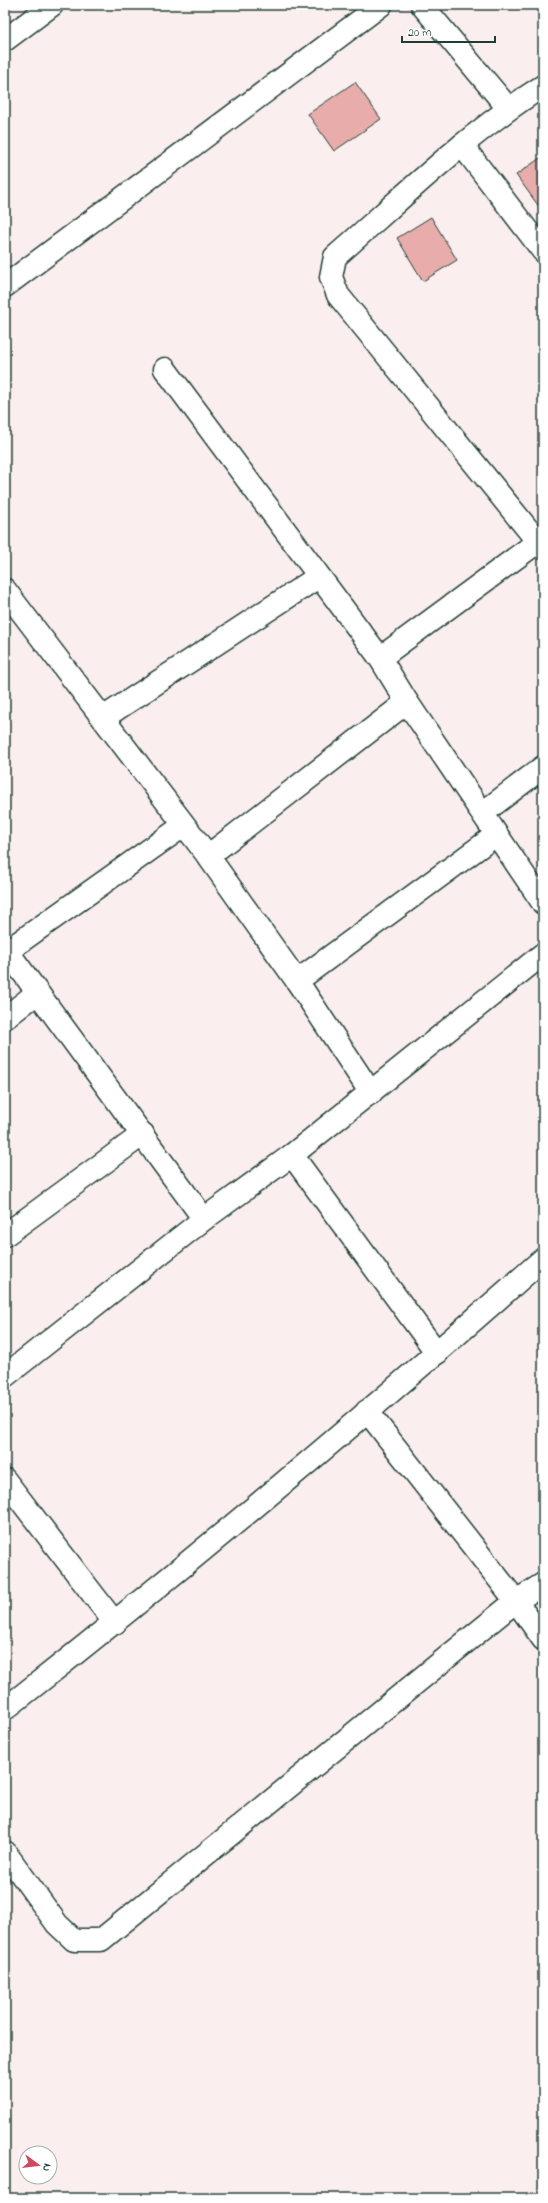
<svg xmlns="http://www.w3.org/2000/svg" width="548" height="2203" font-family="'Indie Flower',sans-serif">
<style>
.building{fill:#e8adab;stroke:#1f3d34}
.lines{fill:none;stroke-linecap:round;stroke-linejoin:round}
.minor-casing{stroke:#1f3d34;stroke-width:25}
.minor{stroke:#fff;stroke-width:22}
</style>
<rect width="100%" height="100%" fill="#faefee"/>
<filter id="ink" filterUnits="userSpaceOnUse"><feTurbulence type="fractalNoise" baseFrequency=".025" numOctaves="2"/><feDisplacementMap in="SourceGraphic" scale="8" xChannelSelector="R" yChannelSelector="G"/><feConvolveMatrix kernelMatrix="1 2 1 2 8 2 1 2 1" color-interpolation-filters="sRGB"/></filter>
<g filter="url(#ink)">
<!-- building -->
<g class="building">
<polygon points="355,82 381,119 334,151 308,114"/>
<polygon points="543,156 543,212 516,175"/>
<polygon points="431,217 457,260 423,281 397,238"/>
</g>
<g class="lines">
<defs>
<g id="minor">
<polyline points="422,5 508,108"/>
<polyline points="5,40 52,5"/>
<path d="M543,86C467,134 402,198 335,257L331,277L338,295L543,548"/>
<polyline points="462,145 543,251"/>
<polyline points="5,286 381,5"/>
<polyline points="165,369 380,658 407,702 543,903"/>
<polyline points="5,590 208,856 297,981 371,1093"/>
<polyline points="380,658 543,538"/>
<polyline points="103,718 318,577"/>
<polyline points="484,812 543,767"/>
<polyline points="208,856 407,702"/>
<polyline points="5,948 204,1219"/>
<polyline points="7,951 183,826"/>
<polyline points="297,981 496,835"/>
<polyline points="5,1018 37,993"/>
<polyline points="292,1155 437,1353"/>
<polyline points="5,1235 143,1134"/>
<polyline points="5,1376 204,1219 292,1155 543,954"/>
<polyline points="367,1411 516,1601 543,1639"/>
<polyline points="5,1480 115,1623"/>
<path d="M5,1709C189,1565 368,1414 543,1259"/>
<polyline points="5,1852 57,1924 74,1940 101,1940 516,1601 543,1584"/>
</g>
</defs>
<!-- minor casing -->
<use href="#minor" class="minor-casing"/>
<!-- minor -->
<use href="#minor" class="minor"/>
</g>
</g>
<!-- margin -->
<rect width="548" height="2203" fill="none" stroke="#fff" stroke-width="20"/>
<rect x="10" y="10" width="528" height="2183" fill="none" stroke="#1f3d34" stroke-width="1.5" filter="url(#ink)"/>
<!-- north arrow -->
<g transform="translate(38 2165) rotate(105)"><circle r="19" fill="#ffffff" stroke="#a5b1ae"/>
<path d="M0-3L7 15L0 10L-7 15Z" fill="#d1495b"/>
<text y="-6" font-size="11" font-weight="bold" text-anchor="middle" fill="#1f3d34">N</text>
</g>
<!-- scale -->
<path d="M402 36v6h93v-6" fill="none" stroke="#1f3d34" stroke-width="2"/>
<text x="408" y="36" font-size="12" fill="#1f3d34" stroke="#ffffff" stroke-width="3" paint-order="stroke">20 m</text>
</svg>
